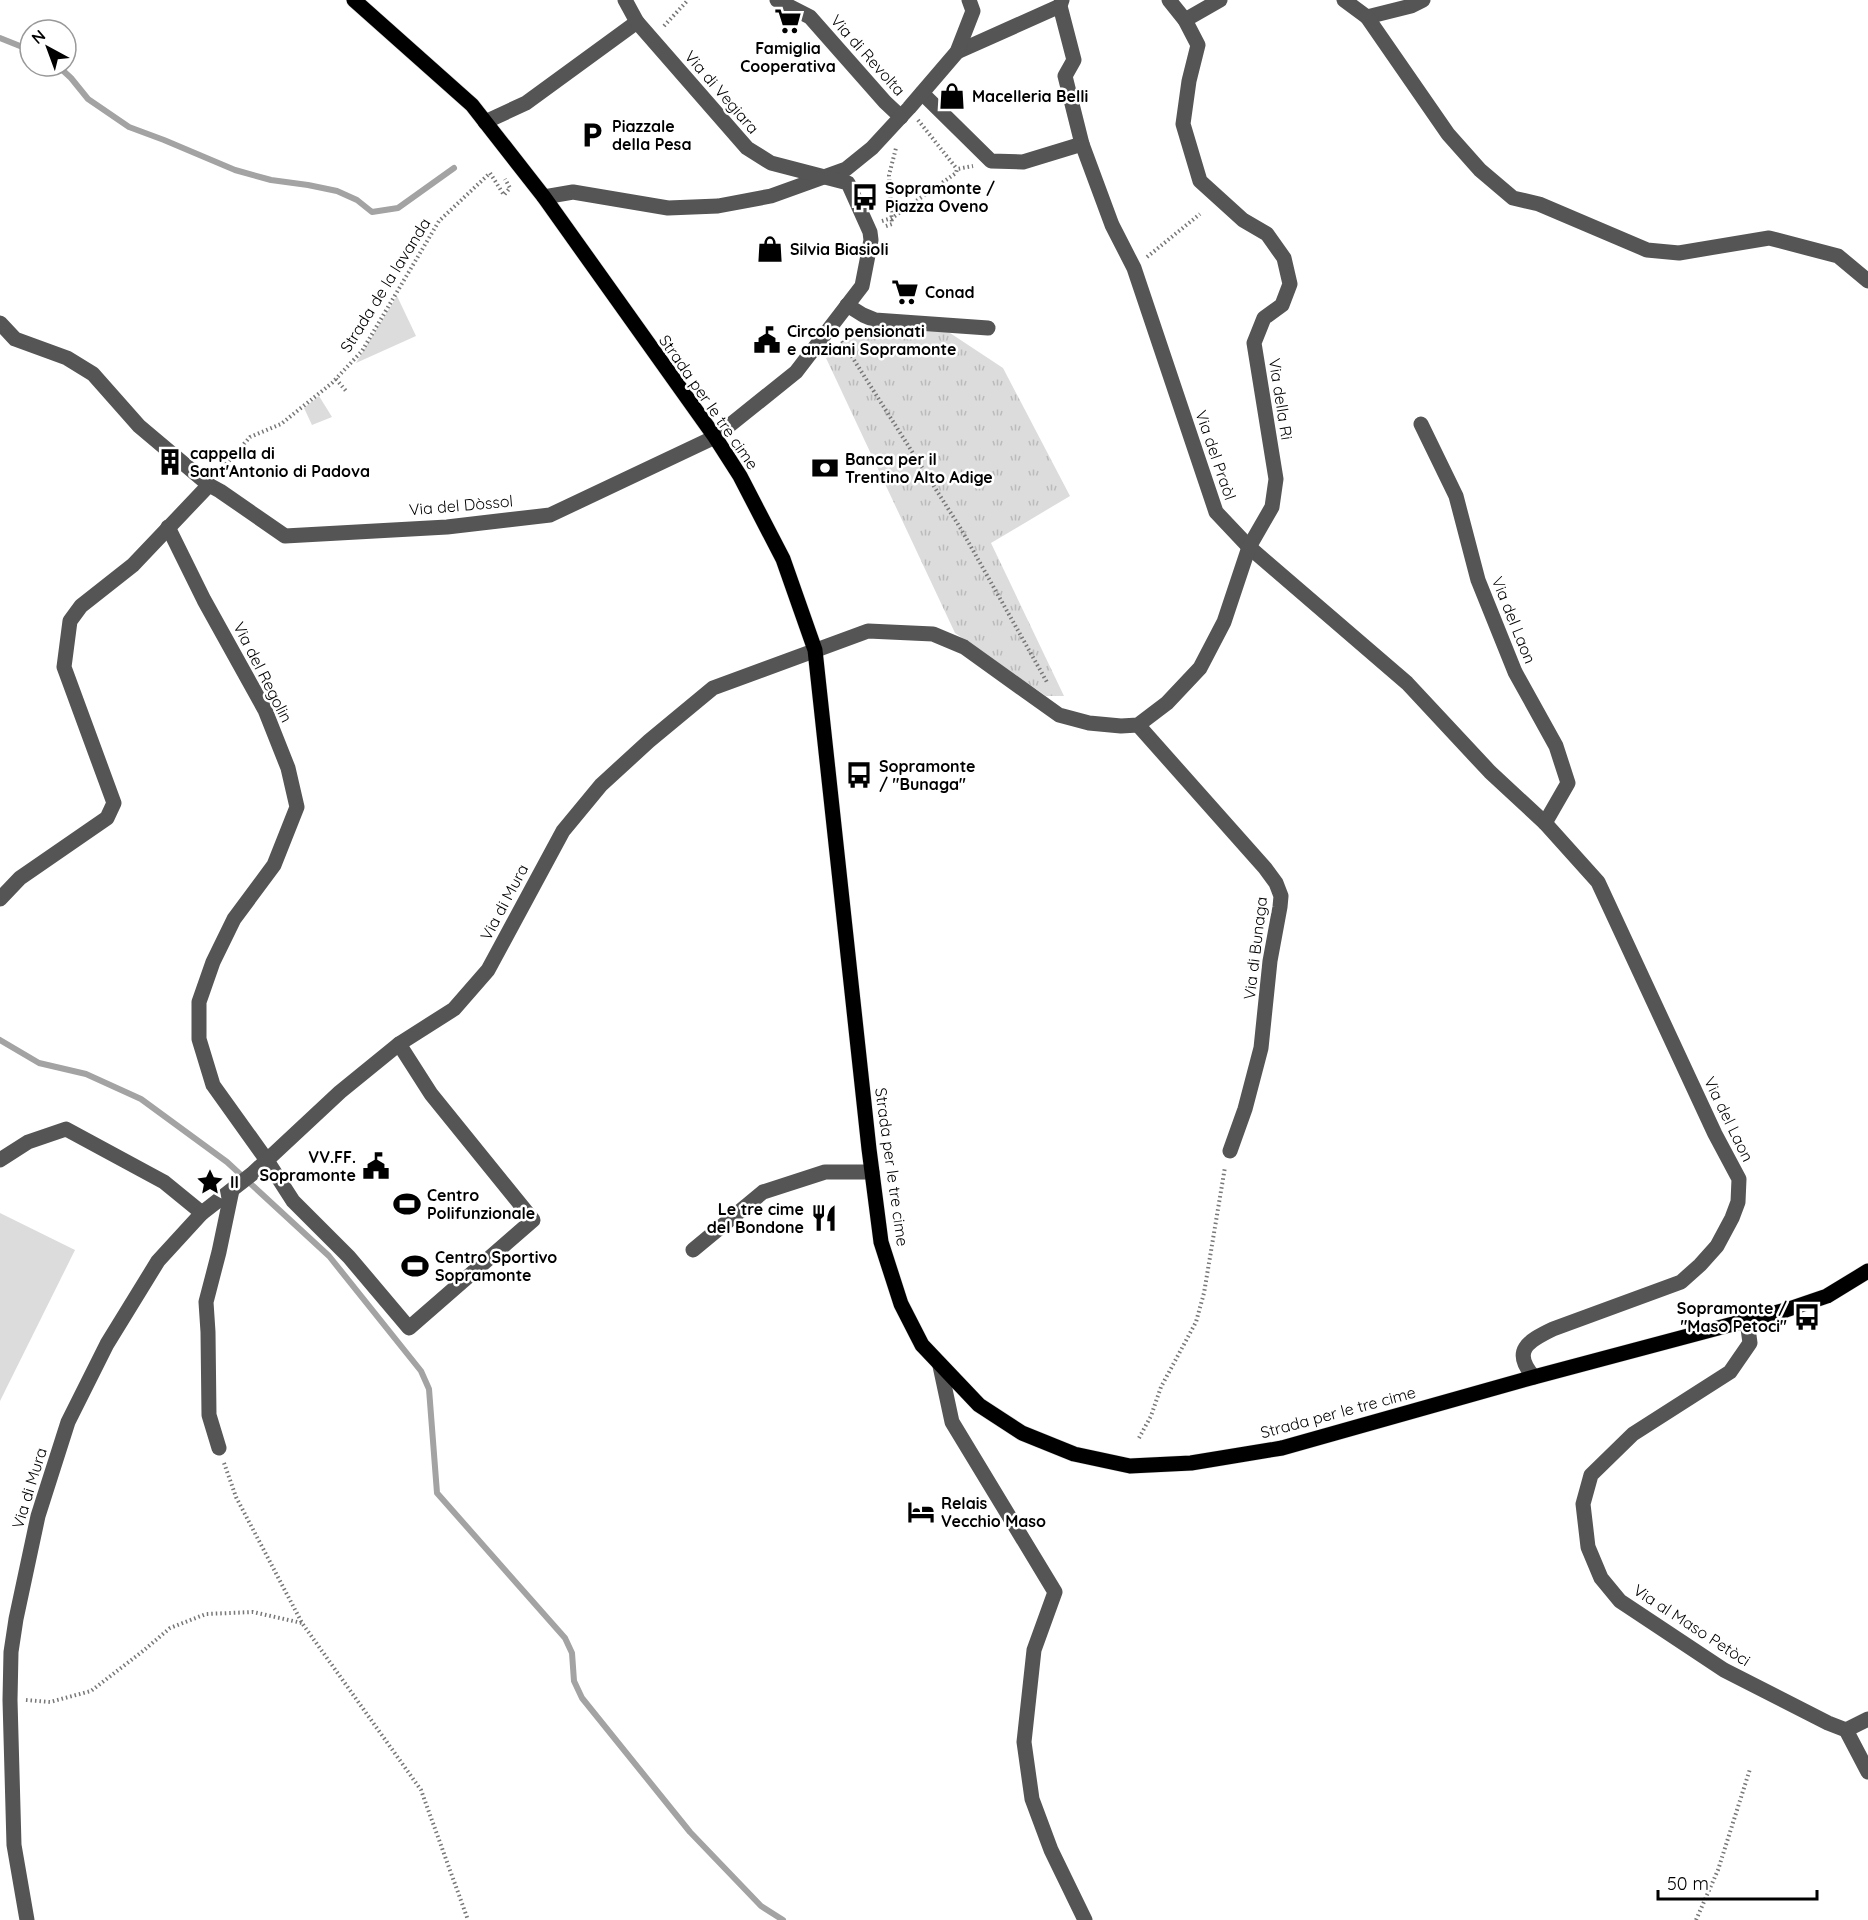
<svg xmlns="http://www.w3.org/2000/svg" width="1868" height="1920" font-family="Quicksand,sans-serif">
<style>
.grass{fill:#dcdcdc}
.park{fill:url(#park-tufts)}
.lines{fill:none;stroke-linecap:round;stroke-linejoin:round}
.stream{stroke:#a3a3a3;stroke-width:6}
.major-casing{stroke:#dbdbdb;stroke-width:16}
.path{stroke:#777;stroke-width:4;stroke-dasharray:1.5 3;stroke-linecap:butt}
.minor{stroke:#555;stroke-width:15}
.major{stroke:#000;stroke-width:15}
.labels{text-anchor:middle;stroke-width:5;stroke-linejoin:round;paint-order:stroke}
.poi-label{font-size:16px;font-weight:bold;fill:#000;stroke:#fff;text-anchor:start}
.street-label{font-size:16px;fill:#000;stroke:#fff}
</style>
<defs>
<pattern id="park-tufts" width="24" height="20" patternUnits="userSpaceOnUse" patternTransform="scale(1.5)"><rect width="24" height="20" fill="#dcdcdc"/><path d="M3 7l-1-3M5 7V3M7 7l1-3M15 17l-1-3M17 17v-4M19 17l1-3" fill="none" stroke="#bbb"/></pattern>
</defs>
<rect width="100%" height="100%" fill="#fff"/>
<!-- grass -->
<g class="grass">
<polygon points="397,296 416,336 356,363"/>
<polygon points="319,396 332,417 312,425 304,408"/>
<polygon points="0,1213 75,1250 0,1401"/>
</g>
<!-- park -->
<polygon class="park" points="866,327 947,331 1003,368 1070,496 991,543 1064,696 1046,696 955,633 826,358 850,334"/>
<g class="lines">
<!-- stream -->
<g class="stream">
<polyline points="0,38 30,50"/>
<polyline points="58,66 71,78 88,99 129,127 164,140 235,170 271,180 308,185 337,191 357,200 372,212 398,208 454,168"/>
<polyline points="0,1040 39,1063 86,1074 141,1099 227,1162 329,1256 421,1371 429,1389 437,1493 565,1638 572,1653 574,1681 582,1698 690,1832 761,1906 783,1920"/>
</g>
<defs>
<polyline id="major" points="354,0 472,105 544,197 715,437 740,476 783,559 815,650 869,1149 881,1242 901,1304 922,1345 979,1405 1022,1433 1074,1454 1130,1466 1191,1463 1282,1448 1534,1377 1786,1310 1827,1296 1868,1271"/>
</defs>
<!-- major casing -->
<use href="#major" class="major-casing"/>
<!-- path -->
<g class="path">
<polyline points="664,26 688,0"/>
<polyline points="918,120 957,169"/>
<polyline points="882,221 892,218 956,173 957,169 973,166"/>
<polyline points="886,226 892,224 889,175 896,148"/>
<polyline points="1147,257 1200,214"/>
<polyline points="842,341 961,529 1048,684"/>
<polyline points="336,379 346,391"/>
<polyline points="220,471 250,437 281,424 332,383 362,351 439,221 490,173 504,195 510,188 505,179"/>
<polyline points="1139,1438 1151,1416 1161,1387 1196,1322 1204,1293 1225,1167"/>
<polyline points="224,1463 236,1497 302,1623 421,1790 468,1920"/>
<polyline points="26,1700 50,1702 91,1691 143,1651 170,1628 206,1614 253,1612 302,1623"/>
<polyline points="1696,1920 1718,1870 1750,1769"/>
</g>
<!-- minor -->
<g class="minor">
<polyline points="777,0 810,17 885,102 901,117"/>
<path d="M1062,0L1060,6L1074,60L1065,76L1082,144L1112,225L1134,268L1216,512L1249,547L1407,683L1490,772L1545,823L1598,882L1715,1134L1739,1179L1738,1202L1732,1218L1717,1246L1700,1265L1681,1282L1553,1329C1528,1341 1511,1351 1534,1377"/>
<polyline points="1344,0 1367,17 1411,6 1423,0"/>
<polyline points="1367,17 1448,134 1480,170 1513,198 1539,204 1647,250 1679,253 1769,238 1838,256 1868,281"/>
<polyline points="1185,20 1220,0"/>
<polyline points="957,52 1060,6"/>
<polyline points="922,93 991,161 1023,162 1082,144"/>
<polyline points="485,122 526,103 637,22"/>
<polyline points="544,197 573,192 668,208 718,206 771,196 846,169 872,148 909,108 957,52 973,11 969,0"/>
<polyline points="847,305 863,315 875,320 988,328"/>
<polyline points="0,323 15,339 67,358 93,374 139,426 209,485 220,491 285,536 447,527 550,515 715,437 796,372 862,286 871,240 870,232 848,183 771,163 747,148 637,22 625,0"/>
<polyline points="1421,424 1456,496 1478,580 1515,672 1556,746 1568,783 1545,823"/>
<polyline points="168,527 204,600 265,710 288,768 297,807 274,865 234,919 213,962 199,1002 199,1039 213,1085 266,1159 293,1201 349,1257 409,1328 533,1220 431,1094 399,1044"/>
<polyline points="1138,725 1265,868 1276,883 1281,896 1280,907 1270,961 1261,1048 1245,1109 1230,1151"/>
<polyline points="0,899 20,878 107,818 114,803 64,667 70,621 81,606 133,565 209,485"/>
<polyline points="0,1160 28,1142 66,1129 164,1182 202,1213"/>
<polyline points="693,1250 763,1192 825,1172 872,1172"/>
<polyline points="1747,1321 1750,1343 1730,1372 1633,1434 1591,1475 1583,1504 1588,1547 1601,1578 1620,1601 1724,1670 1828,1723 1846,1730 1868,1772"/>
<polyline points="940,1366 952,1422 1055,1592 1034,1650 1024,1742 1032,1799 1051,1850 1085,1920"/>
<polyline points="219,1448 209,1415 208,1332 206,1302 219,1252 232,1190"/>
<polyline points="1846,1730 1868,1719"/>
<polyline points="27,1920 14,1845 10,1700 11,1652 16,1619 38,1516 68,1422 107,1344 158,1261 202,1213 252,1174 340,1092 399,1044 454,1009 488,970 563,831 601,785 649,741 713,688 868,631 933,634 964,647 1059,715 1089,723 1121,726 1138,725 1167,703 1200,668 1224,622 1249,547 1272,507 1276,479 1254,343 1264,318 1282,305 1290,284 1284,258 1267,234 1243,220 1200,181 1183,124 1189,81 1198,45 1185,20 1169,0"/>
</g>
<!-- major -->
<use href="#major" class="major"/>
</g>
<!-- icons -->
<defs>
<symbol id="supermarket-bare" viewBox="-9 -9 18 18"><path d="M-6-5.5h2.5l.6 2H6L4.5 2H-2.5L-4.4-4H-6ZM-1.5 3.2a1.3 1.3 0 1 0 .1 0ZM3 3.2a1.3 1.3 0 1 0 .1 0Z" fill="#000" stroke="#fff" stroke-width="2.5" paint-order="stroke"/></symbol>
<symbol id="shop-bare" viewBox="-9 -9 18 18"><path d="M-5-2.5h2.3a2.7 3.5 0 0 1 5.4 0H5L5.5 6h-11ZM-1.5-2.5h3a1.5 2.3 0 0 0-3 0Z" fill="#000" stroke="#fff" stroke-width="2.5" paint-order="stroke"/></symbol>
<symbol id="parking-bare" viewBox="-9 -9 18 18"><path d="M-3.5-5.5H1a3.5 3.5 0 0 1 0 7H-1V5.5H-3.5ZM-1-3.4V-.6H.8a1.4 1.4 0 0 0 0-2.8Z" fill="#000" stroke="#fff" stroke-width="2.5" paint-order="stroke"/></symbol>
<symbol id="bus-bare" viewBox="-9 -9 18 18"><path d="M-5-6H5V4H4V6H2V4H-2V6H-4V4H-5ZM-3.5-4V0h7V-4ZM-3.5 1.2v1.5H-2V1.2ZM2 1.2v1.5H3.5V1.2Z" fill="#000" stroke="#fff" stroke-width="2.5" paint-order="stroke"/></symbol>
<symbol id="civic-bare" viewBox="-9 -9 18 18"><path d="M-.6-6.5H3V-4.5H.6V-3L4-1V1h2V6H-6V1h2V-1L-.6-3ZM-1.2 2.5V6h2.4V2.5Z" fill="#000" stroke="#fff" stroke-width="2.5" paint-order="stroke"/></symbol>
<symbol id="building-bare" viewBox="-9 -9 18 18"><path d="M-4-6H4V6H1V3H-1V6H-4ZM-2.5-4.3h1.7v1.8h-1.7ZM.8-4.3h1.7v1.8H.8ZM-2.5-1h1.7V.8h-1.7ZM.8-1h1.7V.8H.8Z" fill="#000" stroke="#fff" stroke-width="2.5" paint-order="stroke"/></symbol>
<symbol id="bank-bare" viewBox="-9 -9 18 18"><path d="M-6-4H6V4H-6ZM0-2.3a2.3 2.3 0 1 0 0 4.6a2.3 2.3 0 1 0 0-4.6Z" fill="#000" stroke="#fff" stroke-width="2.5" paint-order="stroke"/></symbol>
<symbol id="sight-bare" viewBox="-9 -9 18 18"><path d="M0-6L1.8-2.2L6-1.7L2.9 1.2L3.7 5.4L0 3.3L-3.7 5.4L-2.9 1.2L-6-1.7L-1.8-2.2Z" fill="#000" stroke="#fff" stroke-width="2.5" paint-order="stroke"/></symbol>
<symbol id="stadium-bare" viewBox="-9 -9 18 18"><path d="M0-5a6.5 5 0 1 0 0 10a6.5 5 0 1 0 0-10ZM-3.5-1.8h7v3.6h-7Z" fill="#000" stroke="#fff" stroke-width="2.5" paint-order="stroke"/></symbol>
<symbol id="restaurant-bare" viewBox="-9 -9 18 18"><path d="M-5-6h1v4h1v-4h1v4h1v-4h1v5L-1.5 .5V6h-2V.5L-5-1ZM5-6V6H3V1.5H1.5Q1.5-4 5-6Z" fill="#000" stroke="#fff" stroke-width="2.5" paint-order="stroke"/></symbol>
<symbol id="hotel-bare" viewBox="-9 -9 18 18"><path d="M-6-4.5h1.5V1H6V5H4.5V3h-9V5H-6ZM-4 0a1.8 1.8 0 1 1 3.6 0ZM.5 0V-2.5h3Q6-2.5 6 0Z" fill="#000" stroke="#fff" stroke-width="2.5" paint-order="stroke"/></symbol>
</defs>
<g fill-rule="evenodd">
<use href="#supermarket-bare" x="769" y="2" width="38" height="38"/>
<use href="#shop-bare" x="933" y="77" width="38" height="38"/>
<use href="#parking-bare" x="573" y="116" width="38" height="38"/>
<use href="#bus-bare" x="846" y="178" width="38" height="38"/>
<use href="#shop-bare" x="751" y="230" width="38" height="38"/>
<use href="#supermarket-bare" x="886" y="273" width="38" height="38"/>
<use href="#civic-bare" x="748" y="321" width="38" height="38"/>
<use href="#building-bare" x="151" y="443" width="38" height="38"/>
<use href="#bank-bare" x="806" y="449" width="38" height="38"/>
<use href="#bus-bare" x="840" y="756" width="38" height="38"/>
<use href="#civic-bare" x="357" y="1147" width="38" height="38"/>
<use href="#sight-bare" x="191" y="1163" width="38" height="38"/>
<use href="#stadium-bare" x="388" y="1185" width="38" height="38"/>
<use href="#restaurant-bare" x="805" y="1199" width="38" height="38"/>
<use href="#stadium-bare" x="396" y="1247" width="38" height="38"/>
<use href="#bus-bare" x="1788" y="1298" width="38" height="38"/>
<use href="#hotel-bare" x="902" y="1493" width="38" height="38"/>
</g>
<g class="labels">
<!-- poi labels -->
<g class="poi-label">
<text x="788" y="54" text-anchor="middle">Famiglia<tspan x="788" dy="18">Cooperativa</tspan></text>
<text x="972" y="102">Macelleria Belli</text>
<text x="612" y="132">Piazzale<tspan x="612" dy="18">della Pesa</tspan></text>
<text x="885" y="194">Sopramonte /<tspan x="885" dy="18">Piazza Oveno</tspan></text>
<text x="790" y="255">Silvia Biasioli</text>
<text x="925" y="298">Conad</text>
<text x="787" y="337">Circolo pensionati<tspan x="787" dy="18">e anziani Sopramonte</tspan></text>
<text x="190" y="459">cappella di<tspan x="190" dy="18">Sant'Antonio di Padova</tspan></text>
<text x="845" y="465">Banca per il<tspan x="845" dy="18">Trentino Alto Adige</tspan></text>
<text x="879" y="772">Sopramonte<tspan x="879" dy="18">/ "Bunaga"</tspan></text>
<text x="356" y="1163" text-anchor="end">VV.FF.<tspan x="356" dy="18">Sopramonte</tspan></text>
<text x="230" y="1188">II</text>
<text x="427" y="1201">Centro<tspan x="427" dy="18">Polifunzionale</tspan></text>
<text x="804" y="1215" text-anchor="end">Le tre cime<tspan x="804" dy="18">del Bondone</tspan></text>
<text x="435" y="1263">Centro Sportivo<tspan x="435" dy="18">Sopramonte</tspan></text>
<text x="1787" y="1314" text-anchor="end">Sopramonte /<tspan x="1787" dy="18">"Maso Petoci"</tspan></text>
<text x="941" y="1509">Relais<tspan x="941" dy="18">Vecchio Maso</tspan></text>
</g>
<!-- street labels -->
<g class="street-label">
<text transform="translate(868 55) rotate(48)" y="6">Via di Revolta</text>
<text transform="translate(722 92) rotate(49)" y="6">Via di Vegiara</text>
<text transform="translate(385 285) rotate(-58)" y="6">Strada de la lavanda</text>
<text transform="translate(1281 399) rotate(81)" y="6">Via della Ri</text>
<text transform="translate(709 402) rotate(55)" y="6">Strada per le tre cime</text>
<text transform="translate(1216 455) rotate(71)" y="6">Via del Praòl</text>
<text transform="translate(461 505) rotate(-5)" y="6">Via del Dòssol</text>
<text transform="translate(1514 620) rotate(68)" y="6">Via del Laon</text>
<text transform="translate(263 672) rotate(63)" y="6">Via del Regolin</text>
<text transform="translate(504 902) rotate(-62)" y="6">Via di Mura</text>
<text transform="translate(1255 948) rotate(-83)" y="6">Via di Bunaga</text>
<text transform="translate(1729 1119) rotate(64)" y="6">Via del Laon</text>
<text transform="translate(892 1167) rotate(82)" y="6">Strada per le tre cime</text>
<text transform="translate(1338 1412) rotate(-15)" y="6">Strada per le tre cime</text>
<text transform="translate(29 1488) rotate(-73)" y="6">Via di Mura</text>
<text transform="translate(1692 1625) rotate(33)" y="6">Via al Maso Petòci</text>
</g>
</g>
<!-- north arrow -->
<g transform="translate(48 48) rotate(319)"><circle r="28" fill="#ffffff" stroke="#999999" stroke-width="1.5"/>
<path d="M0-4.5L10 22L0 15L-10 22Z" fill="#000000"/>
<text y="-9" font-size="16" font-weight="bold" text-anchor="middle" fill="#000000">N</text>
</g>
<!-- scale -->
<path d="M1658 1890v9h159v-9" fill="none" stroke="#000000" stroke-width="3"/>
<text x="1667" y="1890" font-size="18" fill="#000000" stroke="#ffffff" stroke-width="4.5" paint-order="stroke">50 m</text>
</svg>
